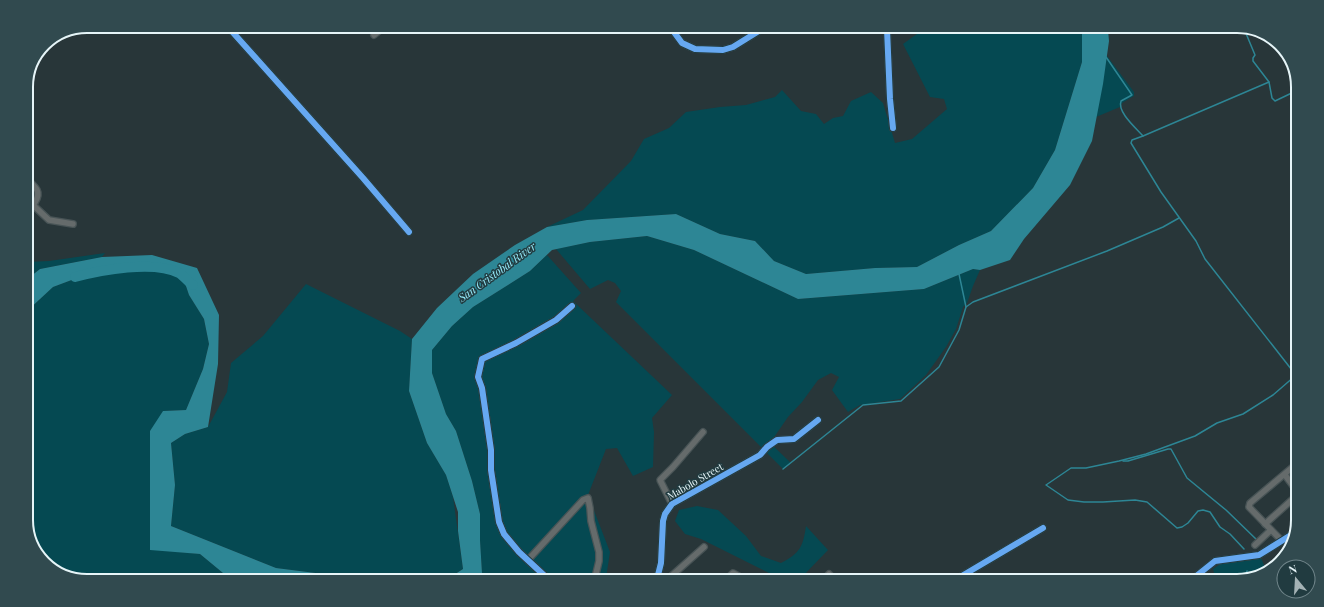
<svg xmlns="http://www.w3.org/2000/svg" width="1324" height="607" font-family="'Playfair Display',serif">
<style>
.green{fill:#054952}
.water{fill:#2d8695}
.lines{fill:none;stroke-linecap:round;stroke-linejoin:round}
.stream{stroke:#2d8695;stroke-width:1.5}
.river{stroke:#2d8695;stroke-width:10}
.minor-casing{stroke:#485456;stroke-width:8}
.minor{stroke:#656b6b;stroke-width:5.5}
.cycleway-casing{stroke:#213b40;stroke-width:8}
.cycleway{stroke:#66a8f1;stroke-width:6}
.labels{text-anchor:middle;stroke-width:3;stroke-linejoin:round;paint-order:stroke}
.street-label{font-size:10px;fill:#e6f5f8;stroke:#213b40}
.water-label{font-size:11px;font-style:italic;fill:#96ecfb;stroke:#213b40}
.rim{fill:none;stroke:#e6f5f8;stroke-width:2}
</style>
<rect width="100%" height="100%" fill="#283639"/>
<!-- green -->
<g class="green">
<polygon points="924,29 1082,30 1082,62 1055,150 1033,188 991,231 959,245 917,267 875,268 806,274 774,261 755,241 720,234 676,214 587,220 547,227 583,210 631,161 644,139 669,128 686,112 720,107 746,105 775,97 782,90 801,111 816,114 824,124 833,118 843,116 851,101 871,92 883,103 895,143 912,139 947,109 944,99 930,97 903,44"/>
<polygon points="1107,56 1134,92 1134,96 1122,103 1120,107 1096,117"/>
<polygon points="647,236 694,250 798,299 924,289 973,269 980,270 973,286 967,303 963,307 956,329 946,347 926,375 900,399 860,405 848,412 832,390 839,377 831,373 818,380 802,402 788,417 770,443 791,463 783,469 616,302 621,291 615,283 608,280 590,289 556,249 590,242"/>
<polygon points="105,253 102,257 40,269 26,280 26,262 49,261"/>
<polygon points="547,255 581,293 573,301 672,395 652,418 654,432 653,467 633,476 617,448 606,449 588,495 610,552 606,578 523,578 519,575 517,578 480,578 482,573 480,540 480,514 472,481 456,431 446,414 432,373 432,350 452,326 473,307 530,271"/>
<polygon points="109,266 162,267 182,273 189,295 204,319 209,344 203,369 186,410 163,411 150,491 150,549 200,554 223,573 234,577 64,576 36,554 26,524 26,312 53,287"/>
<polygon points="306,284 400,331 412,339 409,391 427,443 446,475 453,497 463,569 448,578 362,577 339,576 276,568 171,526 175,485 171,443 185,434 208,427 227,392 231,363 263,336"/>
<path d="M697,506L718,510L746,536L761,556L781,563C800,553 803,547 806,526L828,550L800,579H781L701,539L685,534L675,521L679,510Z"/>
<polygon points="1261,558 1267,572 1237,581 1216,581 1213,569 1225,561"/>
</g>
<!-- water -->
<g class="water">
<polygon points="1082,30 1108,30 1109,41 1103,84 1092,141 1070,185 1024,239 1010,260 980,270 973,269 924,289 798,299 694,250 647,236 590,242 552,250 530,271 473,307 452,326 432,350 432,373 446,414 456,431 472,481 480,514 480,540 482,573 480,578 449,578 463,569 458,531 458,512 446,475 427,443 409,391 412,339 437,308 473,274 515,245 547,227 587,220 676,214 720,234 755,241 774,261 806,274 875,268 917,267 959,245 991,231 1033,188 1055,150 1082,62"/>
<polygon points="152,255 197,268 219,315 218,364 208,427 185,434 171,443 175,485 171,526 276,568 339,576 362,577 234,577 223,573 200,554 150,550 150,431 163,411 186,410 203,369 209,344 204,319 189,295 182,274 162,267 109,266 53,287 26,312 26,280 40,269 102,257"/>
</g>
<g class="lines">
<!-- stream -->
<g class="stream">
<polyline points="1245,31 1255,55 1253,58 1253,61 1269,82 1272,98 1275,101 1298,90"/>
<path d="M1106,57L1132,95L1121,101C1117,112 1136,128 1143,136"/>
<polyline points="1269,82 1143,136 1132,140 1131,143 1161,192 1196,241 1205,259 1295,374"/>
<polyline points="966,307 973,302 1107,251 1163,227 1179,218"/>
<polyline points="1123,461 1128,461 1168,449 1171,449 1187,478 1226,510 1257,540"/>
<polyline points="783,469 863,405 901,401 939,367 959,330 966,307 959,274"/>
<polyline points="1244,549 1230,534 1220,527 1210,512 1203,510 1198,511 1188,523 1182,527 1177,528 1147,502 1135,500 1103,502 1084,502 1068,500 1046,485 1071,468 1086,468 1119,461 1146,454 1195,436 1217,423 1243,414 1273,395 1295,376"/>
<polyline points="1244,579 1247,571"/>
</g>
<!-- river -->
<path class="river" d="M75,277C101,270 154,260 179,273C184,276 188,282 193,285"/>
<defs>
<g id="minor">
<polyline points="228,27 363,178 409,232"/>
<polyline points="671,28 682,43 695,49 723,50 733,47 762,29"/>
<polyline points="887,29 890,99 893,128"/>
<polyline points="374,35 384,27"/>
<path d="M26,178C29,181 35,186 37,190C41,198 31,208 26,213"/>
<polyline points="33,205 49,220 73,224"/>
<polyline points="1285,475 1294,487"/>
<polyline points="672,504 660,480 673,467 703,432"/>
<polyline points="1265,524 1294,498"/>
<polyline points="1291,535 1293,544"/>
<polyline points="1282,541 1249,507 1250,503 1294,466"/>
<polyline points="1255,545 1271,530"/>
<polyline points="528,560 583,500 588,498 590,508 591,521 599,552 599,561 595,578"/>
<polyline points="547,578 519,552 504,534 499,522 491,470 491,450 482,388 478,377 482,359 516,343 556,320 572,306"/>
<polyline points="657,579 661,563 663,521 665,514 672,504 760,455 767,447 777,440 794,439 818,420"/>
<polyline points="668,579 704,547"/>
<polyline points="727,579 733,573 744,579"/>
<polyline points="824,579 829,574 834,579"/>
<polyline points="955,580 1043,528"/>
<polyline points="1190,581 1215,561 1259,555 1291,535 1293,532"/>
</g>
</defs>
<!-- minor casing -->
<use href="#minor" class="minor-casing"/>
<!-- minor -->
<use href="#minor" class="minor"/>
<defs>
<g id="cycleway">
<polyline points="228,27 363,178 409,232"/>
<polyline points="671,28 682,43 695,49 723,50 733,47 762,29"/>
<polyline points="887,29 890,99 893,128"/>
<polyline points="547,578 519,552 504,534 499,522 491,470 491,450 482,388 478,377 482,359 516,343 556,320 572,306"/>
<polyline points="657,579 661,563 663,521 665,514 672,504 760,455 767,447 777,440 794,439 818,420"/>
<polyline points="955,580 1043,528"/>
<polyline points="1190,581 1215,561 1259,555 1291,535 1293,532"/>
</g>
</defs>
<!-- cycleway casing -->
<use href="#cycleway" class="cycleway-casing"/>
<!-- cycleway -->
<use href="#cycleway" class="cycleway"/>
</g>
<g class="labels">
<!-- street labels -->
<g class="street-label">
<text transform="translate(695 481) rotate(-30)" y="4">Mabolo Street</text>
</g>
<!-- water labels -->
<g class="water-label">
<text transform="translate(497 272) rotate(-36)" y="4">San Cristobal River</text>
</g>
</g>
<!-- crop -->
<path d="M0 0H1324V607H0ZM87 33H1237A54 54 0 0 1 1291 87V520A54 54 0 0 1 1237 574H87A54 54 0 0 1 33 520V87A54 54 0 0 1 87 33Z" fill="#314a4f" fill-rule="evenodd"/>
<path class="rim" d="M87 33H1237A54 54 0 0 1 1291 87V520A54 54 0 0 1 1237 574H87A54 54 0 0 1 33 520V87A54 54 0 0 1 87 33Z"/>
<!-- north arrow -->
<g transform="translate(1296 579) rotate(342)"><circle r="19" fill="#213b40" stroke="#70858a"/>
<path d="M0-3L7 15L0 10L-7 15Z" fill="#a4b2b5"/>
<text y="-6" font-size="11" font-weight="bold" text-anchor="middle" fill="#e6f5f8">N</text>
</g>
</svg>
